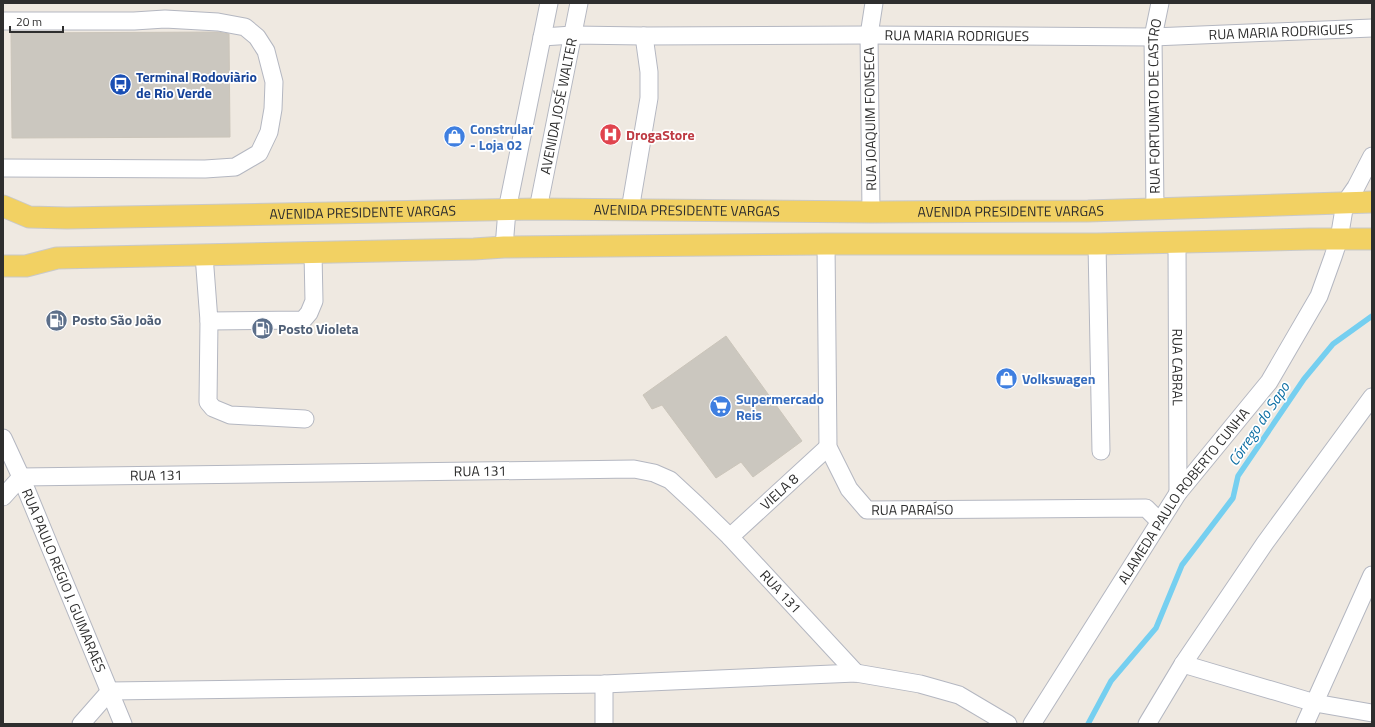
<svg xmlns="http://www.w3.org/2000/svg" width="1375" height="727" font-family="'Titillium Web',sans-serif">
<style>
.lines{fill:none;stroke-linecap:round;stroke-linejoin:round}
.stream{stroke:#75cff0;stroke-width:5.5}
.building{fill:#cbc7bf;stroke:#cbc5ba}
.minor-casing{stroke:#b4b7c1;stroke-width:19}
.major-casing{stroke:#c9c9c9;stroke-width:23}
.minor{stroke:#fff;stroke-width:17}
.major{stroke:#f2d163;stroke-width:21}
.labels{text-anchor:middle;stroke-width:3.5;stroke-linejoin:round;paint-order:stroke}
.street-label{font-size:14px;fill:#2e2e2e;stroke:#fff}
.transit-label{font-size:14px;font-weight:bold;fill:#164399;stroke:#fff;text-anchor:start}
.shop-label{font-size:14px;font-weight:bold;fill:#366cbe;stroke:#fff;text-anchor:start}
.health-label{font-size:14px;font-weight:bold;fill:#be3a42;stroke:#fff;text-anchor:start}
.service-label{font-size:14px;font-weight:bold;fill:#4e5e75;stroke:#fff;text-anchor:start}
.water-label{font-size:15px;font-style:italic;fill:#0d6fa3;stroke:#fff}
</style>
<rect width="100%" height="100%" fill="#efe9e1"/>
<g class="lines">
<!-- stream -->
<polyline class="stream" points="1088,724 1111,681 1156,628 1182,565 1233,498 1238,476 1304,379 1333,344 1372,316"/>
</g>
<!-- building -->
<g class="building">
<polygon points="218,32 229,34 230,137 12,138 11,33"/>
<polygon points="726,336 802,441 753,477 741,462 716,478 662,405 652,409 643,395"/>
</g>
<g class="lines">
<defs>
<g id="minor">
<polyline points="3,21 134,21 165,19 218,22 245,27 257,37 266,51 274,82 273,109 269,132 259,153 235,167 205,169 3,168"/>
<path id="s1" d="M542,37L573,35L644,36L869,35L1153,37L1372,28"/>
<path id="s2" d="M538,209L579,3"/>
<path id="s3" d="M1155,209L1153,37L1160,3"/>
<polyline points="630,210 649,98 649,72 644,36"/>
<polyline points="871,212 869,35 874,3"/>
<path id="s4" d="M1177,242L1178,493"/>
<path id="s5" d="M826,244L828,447L849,489L867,510L1146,508L1159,521"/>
<polyline points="1097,244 1101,451"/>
<polyline points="504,247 507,210 549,3"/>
<polyline points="204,255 209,321 303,320 309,313 314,301 313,253"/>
<polyline points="209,321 208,402 213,408 230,415 305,419"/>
<path id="s6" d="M3,438L21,477L123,724"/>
<path id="s7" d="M3,497L21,477L634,469L654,473L670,480L697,505L730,537L856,673"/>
<path id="s8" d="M730,537L828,447"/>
<polyline points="1183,664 1315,703 1372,713"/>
<polyline points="81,724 110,691 604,684 856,673 920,684 959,695 1008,724"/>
<polyline points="604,724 604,684"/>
<path id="s9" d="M1032,724L1178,493L1269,382L1319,296L1333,257L1339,239L1345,203L1356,187L1372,156"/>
<polyline points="1147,724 1183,664 1265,543 1372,397"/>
<polyline points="1305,724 1372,575"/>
</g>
<g id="major">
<path id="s10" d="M3,206L29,217L67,218L538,209L871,212L1088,211L1372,202"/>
<polyline points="3,266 26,266 57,258 474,249 504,247 826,244 1097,244 1310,239 1372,239"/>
</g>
</defs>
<!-- minor casing -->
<use href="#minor" class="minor-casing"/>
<!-- major casing -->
<use href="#major" class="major-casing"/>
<!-- minor -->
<use href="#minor" class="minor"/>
<!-- major -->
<use href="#major" class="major"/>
</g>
<!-- icons -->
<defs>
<symbol id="bus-disc" viewBox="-11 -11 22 22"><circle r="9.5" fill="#1a4fb4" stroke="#fff"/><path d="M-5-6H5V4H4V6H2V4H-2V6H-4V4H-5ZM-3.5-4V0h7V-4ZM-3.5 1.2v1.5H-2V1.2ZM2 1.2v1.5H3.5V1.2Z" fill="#fff"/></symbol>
<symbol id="hospital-disc" viewBox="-11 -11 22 22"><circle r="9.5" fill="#e0444e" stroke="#fff"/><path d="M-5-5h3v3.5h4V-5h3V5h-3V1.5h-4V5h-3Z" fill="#fff"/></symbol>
<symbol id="shop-disc" viewBox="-11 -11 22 22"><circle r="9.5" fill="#3f7fe0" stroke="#fff"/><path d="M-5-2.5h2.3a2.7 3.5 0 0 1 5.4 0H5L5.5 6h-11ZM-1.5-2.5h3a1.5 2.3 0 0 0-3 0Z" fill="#fff"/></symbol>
<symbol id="fuel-disc" viewBox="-11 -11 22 22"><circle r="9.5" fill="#5c6f8a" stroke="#fff"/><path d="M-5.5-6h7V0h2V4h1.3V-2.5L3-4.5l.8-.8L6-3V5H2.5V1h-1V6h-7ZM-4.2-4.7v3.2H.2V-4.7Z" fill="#fff"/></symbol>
<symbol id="supermarket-disc" viewBox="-11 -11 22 22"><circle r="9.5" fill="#3f7fe0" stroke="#fff"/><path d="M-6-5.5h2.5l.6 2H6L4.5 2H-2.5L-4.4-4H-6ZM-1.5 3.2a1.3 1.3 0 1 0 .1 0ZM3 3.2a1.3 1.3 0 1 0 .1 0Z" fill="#fff"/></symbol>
</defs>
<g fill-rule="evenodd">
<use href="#bus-disc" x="108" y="72" width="25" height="25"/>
<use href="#hospital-disc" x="598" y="122" width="25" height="25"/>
<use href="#shop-disc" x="442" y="124" width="25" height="25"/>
<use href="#fuel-disc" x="44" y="308" width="25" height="25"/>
<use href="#fuel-disc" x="250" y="316" width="25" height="25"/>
<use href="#shop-disc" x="994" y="366" width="25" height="25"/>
<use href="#supermarket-disc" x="708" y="394" width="25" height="25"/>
</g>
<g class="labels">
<!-- street labels -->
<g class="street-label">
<text dy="5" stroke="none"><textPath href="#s1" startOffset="739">RUA MARIA RODRIGUES</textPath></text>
<text dy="5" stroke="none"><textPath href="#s1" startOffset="415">RUA MARIA RODRIGUES</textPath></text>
<text dy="5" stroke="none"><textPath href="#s2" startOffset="105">AVENIDA JOSÉ WALTER</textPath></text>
<text dy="5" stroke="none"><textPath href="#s3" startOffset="103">RUA FORTUNATO DE CASTRO</textPath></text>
<text transform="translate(870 119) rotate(-91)" y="5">RUA JOAQUIM FONSECA</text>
<text dy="5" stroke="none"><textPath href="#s10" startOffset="686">AVENIDA PRESIDENTE VARGAS</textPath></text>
<text dy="5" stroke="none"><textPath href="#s10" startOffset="1010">AVENIDA PRESIDENTE VARGAS</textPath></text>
<text dy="5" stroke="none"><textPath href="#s10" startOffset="362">AVENIDA PRESIDENTE VARGAS</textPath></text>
<text dy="5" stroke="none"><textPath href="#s4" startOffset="125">RUA CABRAL</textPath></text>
<text dy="5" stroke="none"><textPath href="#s7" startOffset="486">RUA 131</textPath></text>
<text dy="5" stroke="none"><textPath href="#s7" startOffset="162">RUA 131</textPath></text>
<text dy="5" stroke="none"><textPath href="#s8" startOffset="67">VIELA 8</textPath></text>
<text dy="5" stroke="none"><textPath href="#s9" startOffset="274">ALAMEDA PAULO ROBERTO CUNHA</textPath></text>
<text dy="5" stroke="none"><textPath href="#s5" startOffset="323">RUA PARAÍSO</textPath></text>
<text dy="5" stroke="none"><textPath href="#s6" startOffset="155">RUA PAULO REGIO J. GUIMARAES</textPath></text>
<text dy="5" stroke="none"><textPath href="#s7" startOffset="835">RUA 131</textPath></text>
</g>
<!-- transit labels -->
<g class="transit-label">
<text x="136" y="82">Terminal Rodoviàrio<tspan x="136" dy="16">de Rio Verde</tspan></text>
</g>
<!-- shop labels -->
<g class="shop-label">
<text x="470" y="134">Constrular<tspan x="470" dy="16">- Loja 02</tspan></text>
<text x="1022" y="384">Volkswagen</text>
<text x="736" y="404">Supermercado<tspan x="736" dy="16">Reis</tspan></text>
</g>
<!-- health labels -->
<g class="health-label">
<text x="626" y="140">DrogaStore</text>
</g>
<!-- service labels -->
<g class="service-label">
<text x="72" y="325">Posto São João</text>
<text x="278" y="334">Posto Violeta</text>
</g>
<!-- water labels -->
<g class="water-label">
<text transform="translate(1259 424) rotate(-56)" y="5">Córrego do Sapo</text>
</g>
</g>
<!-- border -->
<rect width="1375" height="727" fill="none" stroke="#2e2e2e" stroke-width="8"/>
<!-- scale -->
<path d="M10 26v6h53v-6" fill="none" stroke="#2e2e2e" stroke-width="2"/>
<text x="16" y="26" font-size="12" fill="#2e2e2e" stroke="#ffffff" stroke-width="3" paint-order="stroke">20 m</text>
</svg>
